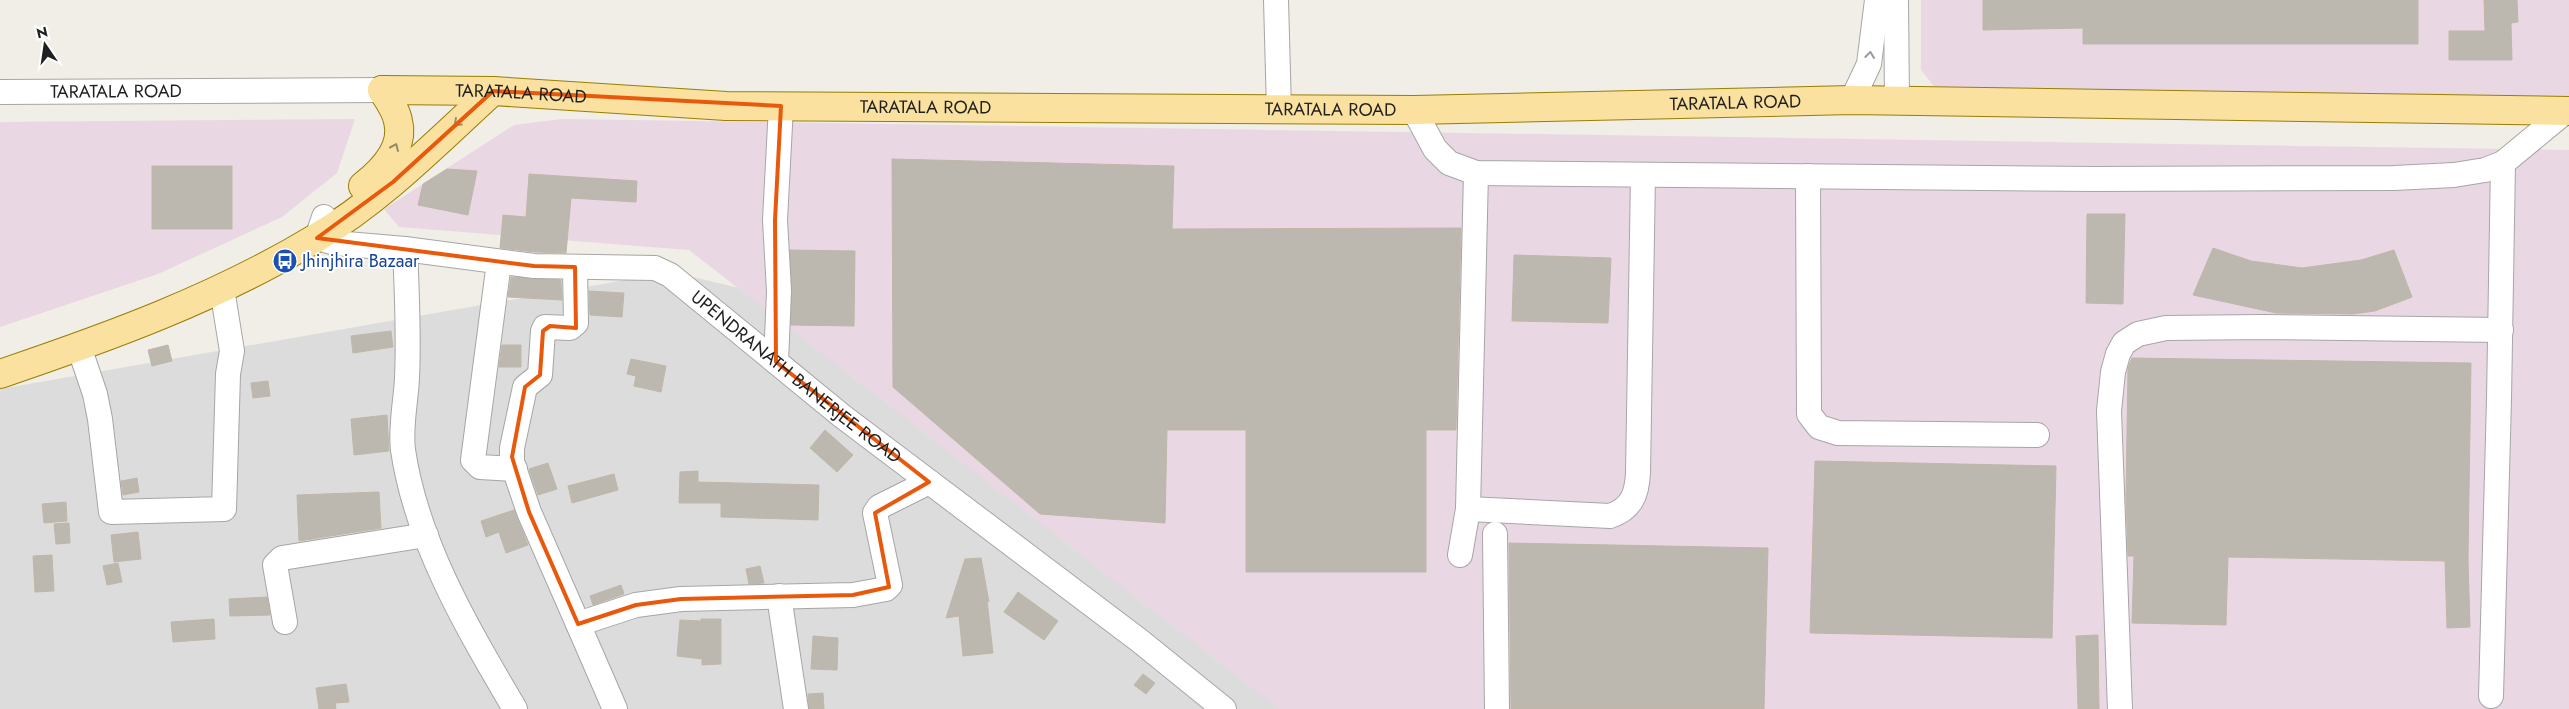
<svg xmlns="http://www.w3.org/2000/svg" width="2569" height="709" font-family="Jost,sans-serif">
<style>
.residential{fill:#dddcdc}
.industrial{fill:#e9d8e3}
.building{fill:#bcb7af;stroke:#c1b7a8}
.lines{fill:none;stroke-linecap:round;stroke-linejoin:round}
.minor-casing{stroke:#a6a6a6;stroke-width:26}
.major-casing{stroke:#987e03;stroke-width:30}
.minor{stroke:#fff;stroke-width:24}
.major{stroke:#fae1a0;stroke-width:28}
.oneway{stroke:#9a9a9a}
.oneway2{stroke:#978a66}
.marked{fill:none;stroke:#e8590c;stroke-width:4;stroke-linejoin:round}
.labels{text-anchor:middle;stroke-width:4;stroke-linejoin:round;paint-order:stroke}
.street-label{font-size:18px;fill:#1f1f1f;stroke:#fff}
.transit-label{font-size:18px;fill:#164399;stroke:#fff;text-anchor:start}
</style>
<rect width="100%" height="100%" fill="#f0eee6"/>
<!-- residential -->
<polygon class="residential" points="671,272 1141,382 1416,709 0,709 0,389"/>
<!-- industrial -->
<g class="industrial">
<polygon points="1921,0 2569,0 2569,97 1938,91 1921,70"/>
<polygon points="355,119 337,173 282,217 158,274 0,327 0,122"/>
<polygon points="562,119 2569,150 2569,709 1279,709 689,250 399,227 384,209 514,125"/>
</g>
<!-- building -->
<g class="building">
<polygon points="1983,0 2418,0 2418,44 2083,44 2083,28 1983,30"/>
<polygon points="2484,0 2517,0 2518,22 2511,23 2512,60 2449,60 2449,31 2485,31"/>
<polygon points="892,159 1174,166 1172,229 1461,228 1456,430 1426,430 1426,572 1246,572 1246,430 1167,430 1165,523 1040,514 893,387"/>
<rect x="152" y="166" width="80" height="63"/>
<polygon points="447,169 477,171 468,215 418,205 423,184"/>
<polygon points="529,174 637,181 636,202 571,198 566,253 535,252 500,248 503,215 526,217"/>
<polygon points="2087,214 2125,214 2123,304 2086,303"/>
<polygon points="2213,248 2251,261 2302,268 2361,260 2394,250 2412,297 2375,311 2353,314 2276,313 2193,295"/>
<polygon points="790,250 855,251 854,326 791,325"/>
<polygon points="1514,255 1611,258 1608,323 1512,321"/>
<polygon points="511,277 561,280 562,300 508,297"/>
<polygon points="589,291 624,293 622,317 590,315"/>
<polygon points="391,331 393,347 353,353 351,336"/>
<polygon points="168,345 172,361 152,366 148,350"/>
<polygon points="502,345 521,345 521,367 499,367"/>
<polygon points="2132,358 2471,363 2468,559 2470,627 2447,628 2445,561 2228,557 2226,625 2132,623 2134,556 2128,556 2126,496 2128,368"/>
<polygon points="631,359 666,366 661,392 634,386 636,376 627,374"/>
<polygon points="268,381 270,396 253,398 251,383"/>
<polygon points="387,415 389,451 354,455 351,419"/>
<polygon points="825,430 853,455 837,472 810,448"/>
<polygon points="1815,461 2056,466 2052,638 1810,633"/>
<polygon points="548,463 557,489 538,495 529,469"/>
<polygon points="698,471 698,482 819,485 818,520 721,517 721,503 679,503 680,472"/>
<polygon points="614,474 618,490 572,503 568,486"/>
<polygon points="137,478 139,492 123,495 121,481"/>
<polygon points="379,492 381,528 299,541 297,495"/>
<polygon points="66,502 67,521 44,523 42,504"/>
<polygon points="514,510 528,545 506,553 499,532 486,537 481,521"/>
<polygon points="69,523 70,543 56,544 54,524"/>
<polygon points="138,532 141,559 114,562 111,535"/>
<polygon points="1509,543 1768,548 1764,709 1511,709"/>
<polygon points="52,555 54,591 35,592 33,556"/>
<polygon points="981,558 989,602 987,600 993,653 963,656 959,616 946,618 965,559"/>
<polygon points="118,563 122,582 107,585 103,566"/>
<polygon points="760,566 764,583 749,584 746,569"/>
<polygon points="621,585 624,594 593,605 590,596"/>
<polygon points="1018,592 1058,621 1044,640 1004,612"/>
<polygon points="267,597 270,615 230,616 229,599"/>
<polygon points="214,619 215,639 173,642 171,622"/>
<polygon points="701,619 721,619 721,664 702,665 702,659 677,656 680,620 701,621"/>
<polygon points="2098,635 2099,709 2078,709 2076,636"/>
<polygon points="813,636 838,638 837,670 811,669"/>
<polygon points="1143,674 1155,683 1146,694 1134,685"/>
<polygon points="346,684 349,702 335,703 336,709 319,709 316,688"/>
<polygon points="823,693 824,709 809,709 808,694"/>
</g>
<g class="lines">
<defs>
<g id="minor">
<polyline points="1276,0 1279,110"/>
<polyline points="1896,0 1897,100"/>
<path id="s1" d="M0,92L382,90"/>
<polyline points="1852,100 1869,64 1877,0"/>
<polyline points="1414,110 1435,149 1449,163 1476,173 2094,179 2394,178 2454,175 2485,170 2503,163 2566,111"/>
<polyline points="1808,176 1809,414 1819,427 1838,433 2037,435"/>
<path id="s2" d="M324,217L317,238L335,243L405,249L534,266L655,268L670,275L842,416L1140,641L1224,709"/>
<path d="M405,249C407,292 409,335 407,378C406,401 400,427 403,450C417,544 468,629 515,709"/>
<polyline points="499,262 473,460 480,467 515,469"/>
<polyline points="575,267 576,323 570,328 545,327 543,331 540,375 525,387 512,448 512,462 529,512 578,624 636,605 681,599 853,595 886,589 890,585 875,513 879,507 929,482"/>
<polyline points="79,347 95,394 100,419 111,512 224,509 228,374 232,351 222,289"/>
<polyline points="776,362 779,291 775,220 781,106"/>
<path d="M1468,509L1610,516C1631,509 1637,495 1638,473L1643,175"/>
<polyline points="1495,534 1497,709"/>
<polyline points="1460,555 1468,509 1476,173"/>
<polyline points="779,596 796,709"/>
<polyline points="285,622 275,565 282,558 426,535"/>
<polyline points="578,624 615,709"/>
<polyline points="2491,696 2499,399 2503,163"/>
<polyline points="2120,709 2109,411 2113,372 2118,354 2124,343 2138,334 2166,328 2262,327 2501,330"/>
</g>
<g id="major">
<path id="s3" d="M382,90L493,91L726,106L1414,110L1852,100L2569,111"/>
<path d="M363,186C382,171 405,147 398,121C396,110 388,99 382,90"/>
<path d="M0,374C109,337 217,298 316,238C382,199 437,142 493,91"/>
</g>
</defs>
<!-- minor casing -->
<use href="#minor" class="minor-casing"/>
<!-- major casing -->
<use href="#major" class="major-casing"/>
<!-- minor -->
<use href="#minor" class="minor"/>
<!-- major -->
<use href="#major" class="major"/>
</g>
<!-- one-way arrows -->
<defs><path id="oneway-chevron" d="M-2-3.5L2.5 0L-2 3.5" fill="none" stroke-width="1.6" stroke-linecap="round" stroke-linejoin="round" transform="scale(1.25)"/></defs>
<use class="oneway" href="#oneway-chevron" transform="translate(1870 55) rotate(-83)"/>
<g class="oneway2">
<use href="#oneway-chevron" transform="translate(457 123) rotate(138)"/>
<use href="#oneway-chevron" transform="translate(395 147) rotate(-66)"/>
</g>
<!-- marked area -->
<path class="marked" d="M493,91L781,106L775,220L776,362L929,482L875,513L889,587L853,595L681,599L636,605L578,624L529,512L512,457L525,387L540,375L543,331L550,326L576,328L575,267L534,266L317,238L393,182Z"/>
<!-- icons -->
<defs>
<symbol id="bus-disc" viewBox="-11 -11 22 22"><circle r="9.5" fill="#1a4fb4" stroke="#fff"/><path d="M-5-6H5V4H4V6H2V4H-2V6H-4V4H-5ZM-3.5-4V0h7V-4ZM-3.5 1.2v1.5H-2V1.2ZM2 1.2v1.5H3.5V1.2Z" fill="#fff"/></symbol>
</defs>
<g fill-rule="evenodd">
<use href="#bus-disc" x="271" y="247" width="28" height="28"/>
</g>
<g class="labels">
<!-- street labels -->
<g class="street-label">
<text dy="6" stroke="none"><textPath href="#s1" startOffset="116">TARATALA ROAD</textPath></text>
<text dy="6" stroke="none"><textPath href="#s3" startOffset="139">TARATALA ROAD</textPath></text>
<text dy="6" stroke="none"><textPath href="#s3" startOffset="1354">TARATALA ROAD</textPath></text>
<text dy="6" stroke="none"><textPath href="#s3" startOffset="544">TARATALA ROAD</textPath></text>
<text dy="6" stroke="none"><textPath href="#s3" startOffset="949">TARATALA ROAD</textPath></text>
<text dy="6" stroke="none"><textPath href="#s2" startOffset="541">UPENDRANATH BANERJEE ROAD</textPath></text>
</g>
<!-- transit labels -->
<g class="transit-label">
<text x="302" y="267">Jhinjhira Bazaar</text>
</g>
</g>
<!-- north arrow -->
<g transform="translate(45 45) rotate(347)" stroke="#ffffff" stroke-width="4" paint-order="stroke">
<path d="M0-4L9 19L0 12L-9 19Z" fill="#1f1f1f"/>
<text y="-8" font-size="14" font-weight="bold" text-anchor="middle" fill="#1f1f1f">N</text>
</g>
</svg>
